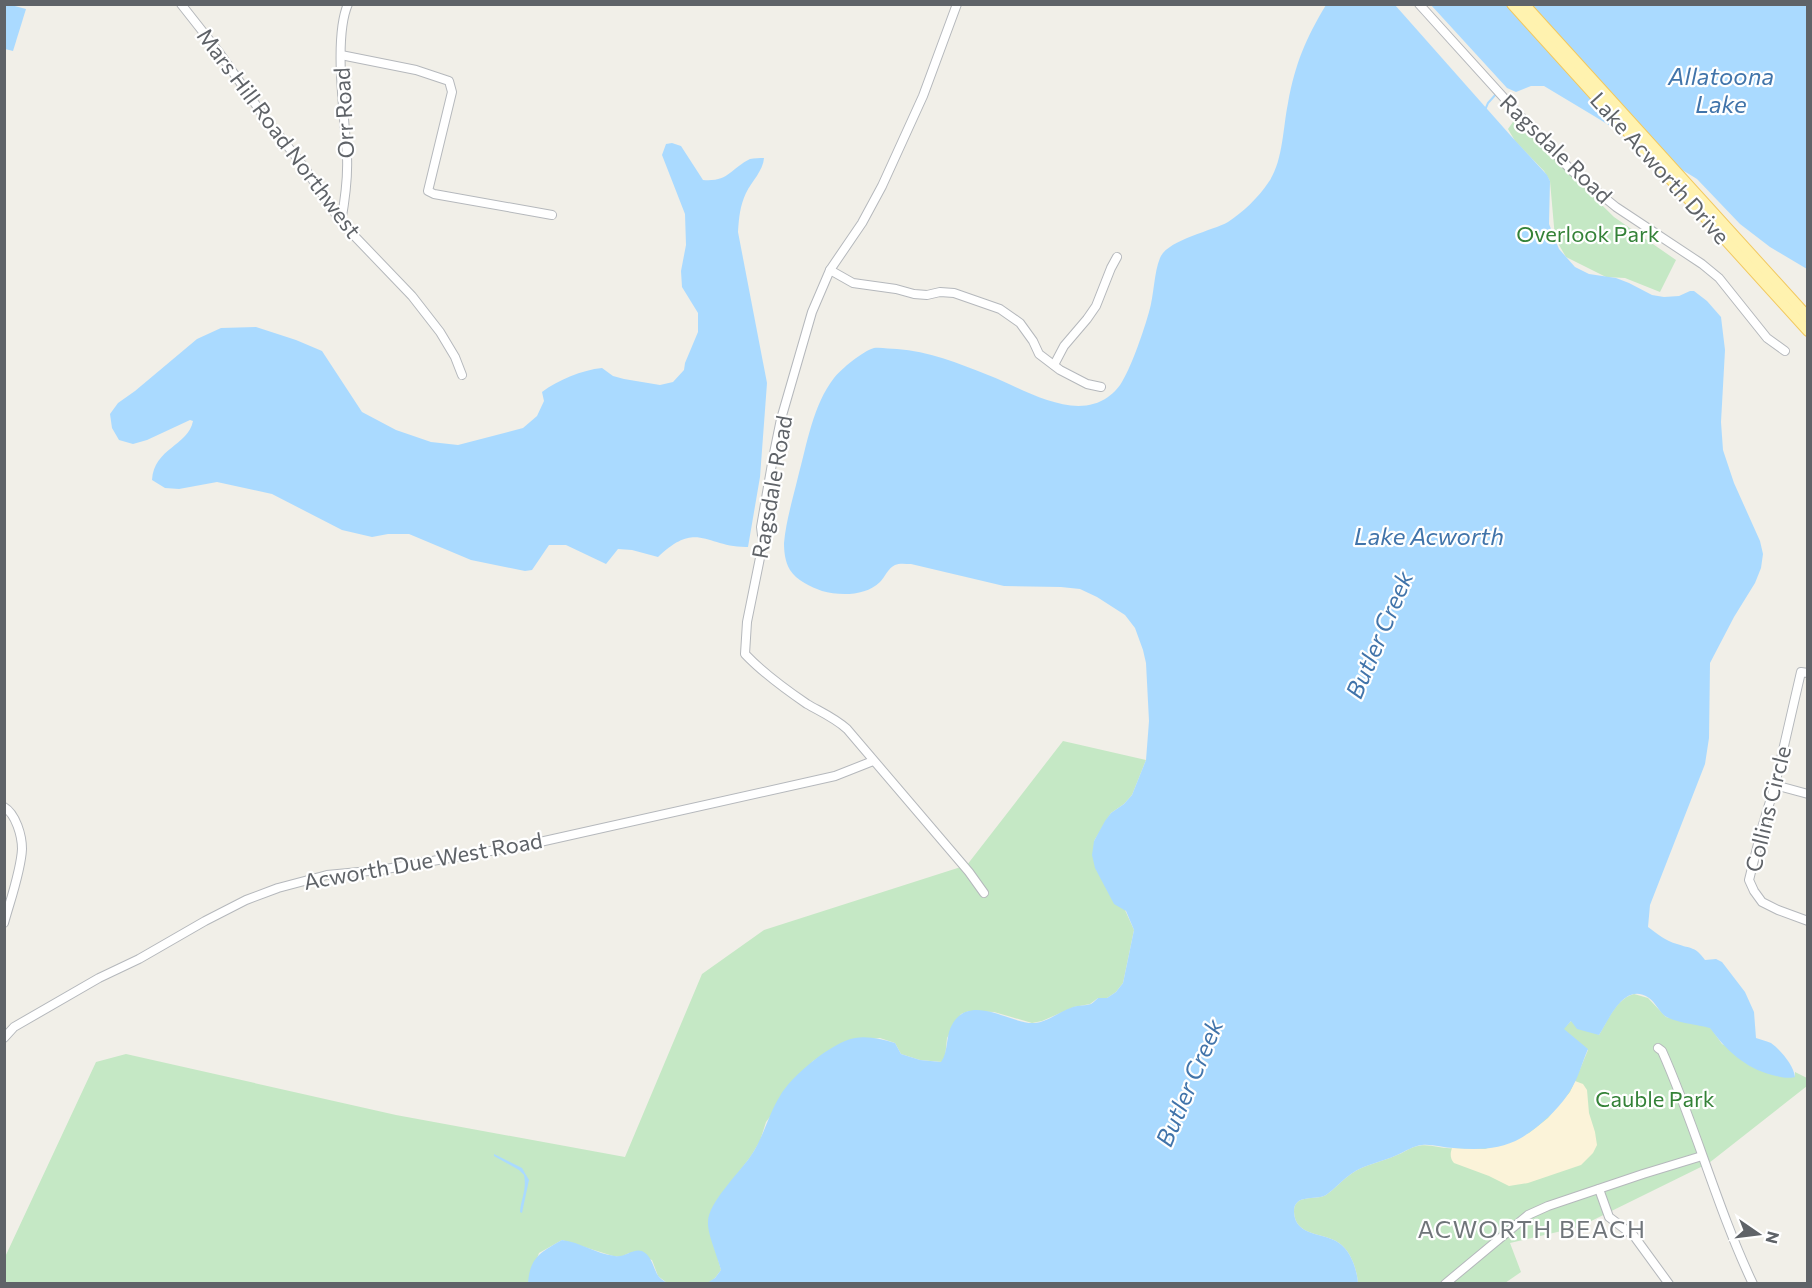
<svg xmlns="http://www.w3.org/2000/svg" width="1812" height="1288" font-family="Commissioner,sans-serif">
<style>
.green{fill:#c5e8c5}
.sand{fill:#fbf3d9}
.water{fill:#aadaff}
.lines{fill:none;stroke-linecap:round;stroke-linejoin:round}
.stream{stroke:#aadaff;stroke-width:2}
.minor-casing{stroke:#b5b8bc;stroke-width:10}
.major-casing{stroke:#f2c960;stroke-width:12}
.minor{stroke:#fff;stroke-width:8}
.major{stroke:#fff2af;stroke-width:10}
.labels{text-anchor:middle;stroke-width:4.5;stroke-linejoin:round;paint-order:stroke}
.street-label{font-size:22px;fill:#5f6368;stroke:#fff}
.park-label{font-size:22px;fill:#348238;stroke:#fff}
.water-label{font-size:24px;font-style:italic;fill:#4174aa;stroke:#fff}
.neighbourhood-label{font-size:24px;letter-spacing:1.5px;fill:#70757a;stroke:#fff}
</style>
<rect width="100%" height="100%" fill="#f1efe8"/>
<!-- green -->
<g class="green">
<polygon points="1515,119 1614,217 1676,260 1660,292 1625,278 1606,277 1566,257 1555,238 1550,181 1544,171 1515,141 1508,129"/>
<polygon points="1063,741 1146,760 1132,795 1124,804 1111,813 1094,841 1134,930 1123,983 1116,992 1107,998 1098,998 1090,1004 1074,1007 1042,1021 1032,1023 994,1012 969,1011 961,1014 947,1038 945,1058 942,1062 920,1060 901,1054 895,1043 880,1038 842,1043 813,1061 766,1122 760,1141 751,1156 714,1205 718,1259 721,1270 715,1278 707,1284 667,1283 658,1276 652,1260 629,1253 621,1257 613,1256 562,1240 539,1253 528,1283 5,1284 5,1257 96,1062 126,1054 396,1115 625,1157 702,974 764,930 967,865"/>
<path d="M1634,994L1648,998L1666,1017L1710,1027L1722,1044L1795,1077V1072L1807,1078V1086L1709,1163L1579,1227L1510,1243L1521,1272L1505,1283H1358C1357,1270 1351,1251 1339,1243C1324,1232 1295,1237 1294,1212C1294,1193 1315,1201 1326,1195C1335,1189 1342,1180 1351,1174C1365,1164 1382,1162 1397,1155C1403,1153 1408,1149 1414,1147C1429,1142 1441,1150 1454,1148C1464,1146 1544,1120 1549,1116C1569,1098 1578,1074 1588,1050L1563,1029L1572,1020L1599,1035C1608,1020 1616,999 1634,994Z"/>
</g>
<!-- sand -->
<path class="sand" d="M1575,1081L1583,1084L1587,1090L1589,1113L1595,1132L1597,1145L1593,1153L1581,1165L1528,1183L1509,1186L1489,1176L1454,1163C1450,1158 1450,1154 1452,1148L1485,1149L1529,1133L1548,1118L1570,1092Z"/>
<!-- water -->
<g class="water">
<polygon points="4,5 11,5 26,9 13,51 5,49"/>
<path d="M1326,5H1395L1511,136L1547,175L1550,181L1549,224L1559,249L1575,267L1589,274L1616,278L1629,283L1652,295L1664,297L1679,296L1690,291H1694L1707,301L1721,317L1725,350L1721,422L1723,450L1734,483L1760,541L1763,554L1761,568L1755,583L1734,617L1710,663L1709,738L1705,764L1650,905L1648,927C1656,933 1666,941 1677,944C1691,949 1695,946 1705,960L1716,959L1722,962L1745,992L1754,1012L1756,1038C1761,1040 1767,1041 1771,1043C1781,1050 1794,1066 1795,1077C1787,1079 1781,1077 1772,1075C1745,1068 1726,1050 1710,1028C1699,1025 1673,1022 1665,1016C1659,1011 1655,1002 1649,998C1624,981 1609,1020 1599,1035L1577,1029L1571,1021L1564,1029L1588,1049C1582,1063 1578,1079 1570,1091C1560,1108 1538,1128 1521,1138C1500,1150 1477,1150 1454,1148C1443,1148 1433,1144 1422,1145C1413,1146 1406,1151 1397,1155C1382,1162 1365,1164 1351,1174C1342,1180 1335,1189 1326,1195C1315,1201 1294,1193 1294,1212C1295,1237 1324,1232 1339,1243C1351,1251 1357,1270 1358,1283H707L715,1278L721,1270C718,1258 707,1233 708,1222C708,1203 739,1173 750,1157C763,1139 768,1115 780,1096C791,1076 832,1042 855,1038C868,1036 882,1039 895,1043L901,1054L920,1060L941,1062C949,1051 945,1035 953,1023C972,993 1012,1025 1035,1023C1048,1022 1060,1011 1073,1007C1078,1005 1086,1006 1091,1004C1094,1002 1096,1000 1098,998H1107L1116,992L1123,983L1134,930L1126,911L1114,904L1095,868L1092,855L1094,841L1105,821L1111,813L1124,804L1132,795L1146,760L1149,721L1146,663L1143,650L1135,628L1125,615L1097,597L1080,589L1061,587L1004,586L911,564C906,564 899,563 895,565C888,568 885,577 880,582C866,596 840,596 822,591C811,587 796,580 790,570C785,562 784,551 784,543C786,521 793,498 798,477C807,444 813,405 834,378C841,369 863,351 874,348C880,347 890,349 897,349C928,351 958,363 988,375C1022,388 1073,422 1108,397C1114,393 1120,386 1123,380C1132,365 1144,330 1149,312C1154,296 1154,272 1160,258C1167,240 1212,231 1228,222C1242,213 1259,197 1268,183C1283,163 1283,127 1288,103C1295,64 1306,38 1326,5Z"/>
<polygon points="1431,5 1807,5 1807,269 1770,247 1740,224 1697,179 1594,116 1544,86 1531,86 1516,92 1507,88"/>
<path d="M672,143L681,146L703,180C729,182 730,169 750,159C754,158 760,158 764,158C763,171 752,181 746,193C740,206 739,217 738,232L767,383L760,477L748,547C706,548 698,519 658,557L632,550L618,549L606,564L566,545H549L532,570L525,571L471,560L409,534H388L372,537L342,530L272,494L217,482L179,489L165,488L152,480C154,448 188,446 193,421L190,420L147,440L133,444L119,440L112,428L110,414L118,403L135,391L197,339L221,328L256,327L296,340L322,351L362,412L396,430L431,442L458,445L523,428L537,416L544,401L542,392C558,380 582,370 602,368L613,376L624,379L660,385L673,382L684,370L685,363L698,332V313L682,287L681,271L686,245L685,214L662,155L666,144Z"/>
<path d="M494,1154L522,1168L529,1180L522,1213L520,1212C521,1199 527,1189 524,1175L519,1170L494,1156Z"/>
<path d="M562,1240C580,1242 596,1254 615,1256C624,1258 633,1248 642,1251C651,1255 653,1266 657,1274C659,1278 663,1280 667,1283H528C530,1257 541,1252 562,1240Z"/>
</g>
<g class="lines">
<!-- stream -->
<polyline class="stream" points="1485,110 1488,103 1497,93"/>
<defs>
<g id="minor">
<polyline points="181,4 218,51 263,115 304,167 341,222 412,296 440,332 455,357 462,375"/>
<path d="M957,4L923,96L882,186L862,223L830,270L812,312L781,419L773,458L761,527L763,543L747,622L745,654C763,673 785,689 807,704C821,712 835,718 847,729L969,872L984,893"/>
<polyline points="1419,4 1533,130 1572,171 1616,207 1702,264 1719,278 1767,338 1785,351"/>
<polyline points="341,55 416,70 449,81 452,92 428,191 434,194 552,215"/>
<path d="M341,222C345,200 348,179 347,157C345,118 333,38 348,4"/>
<polyline points="830,270 853,283 896,289 914,294 927,295 940,292 954,293 1000,309 1020,323 1033,341 1039,354 1060,370 1087,384 1101,387"/>
<polyline points="1054,365 1064,346 1087,319 1096,306 1111,268 1117,257"/>
<polyline points="1808,673 1801,672 1775,785 1762,828 1749,880 1754,891 1762,902 1778,910 1808,921"/>
<polyline points="1775,785 1808,794"/>
<path d="M4,807C16,814 22,836 22,849C21,871 10,901 4,923"/>
<polyline points="4,1038 14,1027 99,978 139,959 205,921 246,900 278,888 327,875 380,870 531,844 835,776 873,761"/>
<path d="M1658,1048L1662,1051C1696,1127 1717,1208 1753,1284"/>
<polyline points="1599,1189 1609,1217 1634,1236 1669,1284"/>
<polyline points="1445,1284 1528,1215 1548,1206 1643,1174 1702,1156"/>
</g>
<g id="major">
<polyline points="1512,4 1808,331"/>
<polyline points="1524,4 1808,317"/>
</g>
</defs>
<!-- minor casing -->
<use href="#minor" class="minor-casing"/>
<!-- major casing -->
<use href="#major" class="major-casing"/>
<!-- minor -->
<use href="#minor" class="minor"/>
<!-- major -->
<use href="#major" class="major"/>
</g>
<g class="labels">
<!-- street labels -->
<g class="street-label">
<text transform="translate(344 113) rotate(-93)" y="8">Orr Road</text>
<text transform="translate(279 133) rotate(53)" y="8">Mars Hill Road Northwest</text>
<text transform="translate(1556 149) rotate(44)" y="8">Ragsdale Road</text>
<text transform="translate(1660 168) rotate(48)" y="8">Lake Acworth Drive</text>
<text transform="translate(772 487) rotate(-80)" y="8">Ragsdale Road</text>
<text transform="translate(1768 809) rotate(-76)" y="8">Collins Circle</text>
<text transform="translate(423 861) rotate(-10)" y="8">Acworth Due West Road</text>
</g>
<!-- park labels -->
<g class="park-label">
<text x="1588" y="242">Overlook Park</text>
<text x="1655" y="1107">Cauble Park</text>
</g>
<!-- water labels -->
<g class="water-label">
<text x="1721" y="85">Allatoona<tspan x="1721" dy="28">Lake</tspan></text>
<text x="1429" y="545">Lake Acworth</text>
<text transform="translate(1380 635) rotate(-67)" y="8">Butler Creek</text>
<text transform="translate(1190 1083) rotate(-67)" y="8">Butler Creek</text>
</g>
<!-- neighbourhood labels -->
<g class="neighbourhood-label">
<text x="1532" y="1238">ACWORTH BEACH</text>
</g>
</g>
<!-- border -->
<rect width="1812" height="1288" fill="none" stroke="#5f6368" stroke-width="12"/>
<!-- north arrow -->
<g transform="translate(1758 1234) rotate(104)" stroke="#ffffff" stroke-width="4.5" paint-order="stroke">
<path d="M0-4.5L10 22L0 15L-10 22Z" fill="#5f6368"/>
<text y="-9" font-size="16" font-weight="bold" text-anchor="middle" fill="#5f6368">N</text>
</g>
</svg>
